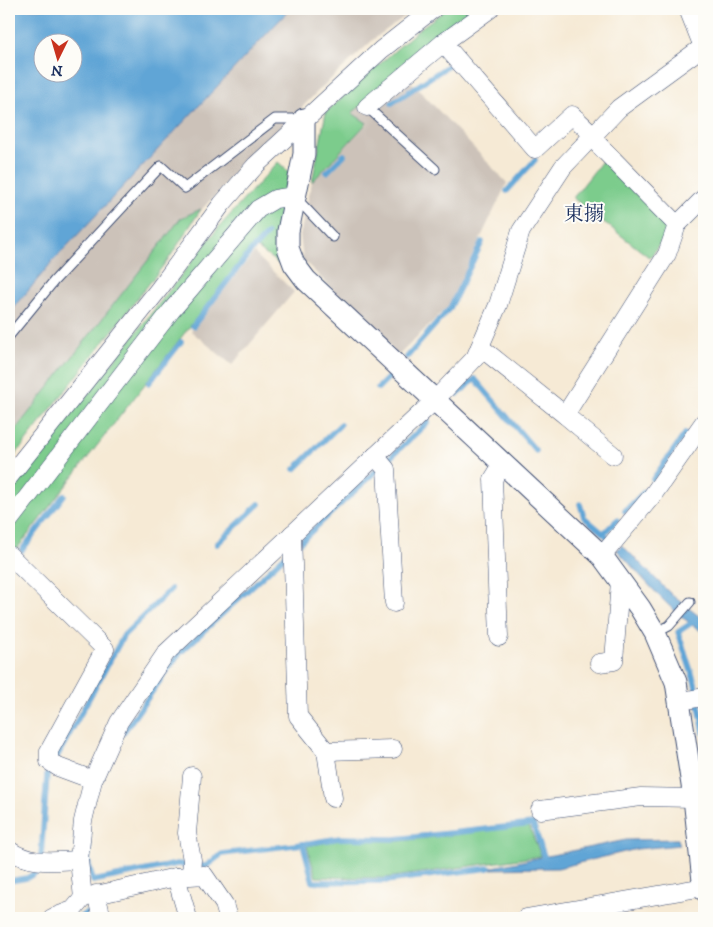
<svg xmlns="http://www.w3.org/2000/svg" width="713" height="927" font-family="'IM FELL DW Pica','Noto Serif JP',serif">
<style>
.industrial{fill:#ccc2b9;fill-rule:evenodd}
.green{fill:#7ccc8c;stroke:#4c7e75}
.water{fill:#61a5d6;stroke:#3e6a9a;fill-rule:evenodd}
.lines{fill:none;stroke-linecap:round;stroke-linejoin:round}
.stream{stroke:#61a5d6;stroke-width:5.5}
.service-casing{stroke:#3c4b70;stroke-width:11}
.minor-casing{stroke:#3c4b70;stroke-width:19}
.tertiary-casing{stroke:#3c4b70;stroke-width:23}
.service{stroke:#fff;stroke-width:9}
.minor{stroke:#fff;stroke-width:18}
.tertiary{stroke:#fff;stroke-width:21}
.labels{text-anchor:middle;stroke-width:4;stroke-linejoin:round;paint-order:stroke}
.neighbourhood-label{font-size:20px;fill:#1b2f5e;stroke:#fdfcf7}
</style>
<rect width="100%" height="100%" fill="#fdfcf7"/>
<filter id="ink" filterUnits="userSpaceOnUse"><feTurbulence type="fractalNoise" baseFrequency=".02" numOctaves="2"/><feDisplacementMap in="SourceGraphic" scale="10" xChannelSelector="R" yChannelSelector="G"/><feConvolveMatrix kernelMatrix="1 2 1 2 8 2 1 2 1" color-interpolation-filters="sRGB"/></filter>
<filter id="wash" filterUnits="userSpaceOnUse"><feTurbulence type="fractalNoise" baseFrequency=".0096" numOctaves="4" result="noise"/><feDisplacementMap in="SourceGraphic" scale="20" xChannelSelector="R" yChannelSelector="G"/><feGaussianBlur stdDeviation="1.12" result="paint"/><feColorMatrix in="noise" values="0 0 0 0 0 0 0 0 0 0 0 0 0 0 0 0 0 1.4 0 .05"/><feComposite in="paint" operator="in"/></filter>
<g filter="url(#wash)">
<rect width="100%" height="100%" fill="#f6ead5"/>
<!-- industrial -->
<g class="industrial">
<path d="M9,9H415L375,38L320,89L202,209L170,257L9,463ZM42,42H72V72H42Z"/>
<polygon points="402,72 507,183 448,306 399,355 303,260 300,235 312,182 367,124 352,113"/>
<polygon points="254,253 294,292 232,365 191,331"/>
</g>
<!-- green -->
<g class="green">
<polygon points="447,9 479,9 352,113 367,123 312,182 326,112 419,29"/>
<polygon points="606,156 673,225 650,258 573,198"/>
<polygon points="278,162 289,172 275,238 283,267 253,245 9,559 9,494 219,227"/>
<polygon points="201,209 170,257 9,463 9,438 181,218"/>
<polygon points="529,826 541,856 385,878 316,877 307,846 338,840 400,841"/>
</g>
<!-- water -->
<g class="water">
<path d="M9,9H290L52,262L9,314ZM42,42H72V72H42Z"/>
<path d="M622,545L673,596L704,620V633C670,612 644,579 617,550Z"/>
<polygon points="678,839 680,845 637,849 558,868 483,869 626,840"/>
</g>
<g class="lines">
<!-- stream -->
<g class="stream">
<polyline points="392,103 449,65"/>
<polyline points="327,172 344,155"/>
<polyline points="507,191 535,160"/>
<polyline points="193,326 250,252 267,234"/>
<polyline points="407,357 450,308 482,242"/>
<polyline points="149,383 181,342"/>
<polyline points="378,388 390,376"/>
<polyline points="458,394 475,379 536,451"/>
<polyline points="295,469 340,425"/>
<polyline points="653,479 685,434"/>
<polyline points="580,504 584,517 611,540"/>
<polyline points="625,511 644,492"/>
<polyline points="604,533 617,520"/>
<polyline points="217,544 259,504"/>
<polyline points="297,545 428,422"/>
<polyline points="22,550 64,495"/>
<polyline points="693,619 690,624 678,632 695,683 704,733"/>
<polyline points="123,733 179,654 288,553"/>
<polyline points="303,844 340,838 395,839 533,824 546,862"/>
<polyline points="89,846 88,861 93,881 177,864 206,866 222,854 303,844 313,882 386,881 489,868"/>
<polyline points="9,881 27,878 40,870 47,775 124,635 171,589"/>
<polyline points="79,918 86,913"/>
</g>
</g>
</g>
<g filter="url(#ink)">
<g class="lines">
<defs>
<g id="service">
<polyline points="367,107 435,169"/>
<polyline points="296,198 333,237"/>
<polyline points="9,336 54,281 161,166 185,188 275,119 304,119"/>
<polyline points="655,633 669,626 690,602"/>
</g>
<g id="minor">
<polyline points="688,9 703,47"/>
<polyline points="443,43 535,149 572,115 589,131 591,137 677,225"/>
<polyline points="367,107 443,43 490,9"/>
<polyline points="480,347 565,415 667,254 677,225 704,198"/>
<polyline points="565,415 613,455"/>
<polyline points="375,456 386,469 394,603"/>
<polyline points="9,477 159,289 222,204 256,165 381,50 433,9"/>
<polyline points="9,521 171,311 258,209 275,199 294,196"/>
<polyline points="292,534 298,716 326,751 393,749"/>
<polyline points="9,555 105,649 49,751 49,761 58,767 93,780"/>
<polyline points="602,556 652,496 704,422"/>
<polyline points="499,637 493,479 503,463"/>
<polyline points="599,663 614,661 620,581"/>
<polyline points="681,701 704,697"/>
<polyline points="326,751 333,798"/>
<polyline points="540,810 641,797 694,798"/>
<path d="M9,850C30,865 54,861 79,860"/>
<polyline points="191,875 192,860 187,833 192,776"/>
<polyline points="176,877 188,918"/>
<polyline points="96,894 102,918"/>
<polyline points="83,898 79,860 83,821 93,780 119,722 166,653 435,400 475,358 498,305 521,231 563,167 619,108 704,46"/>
<polyline points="52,918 73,910 83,898 176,877 204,875 224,904 228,918"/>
<polyline points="526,918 704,887"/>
</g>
<polyline id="tertiary" points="304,119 304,154 288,231 288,248 294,264 306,280 602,556 640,608 655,633 676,682 694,798 704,890"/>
</defs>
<!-- service casing -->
<use href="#service" class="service-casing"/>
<!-- minor casing -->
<use href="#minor" class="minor-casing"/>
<!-- tertiary casing -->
<use href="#tertiary" class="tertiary-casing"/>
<!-- service -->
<use href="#service" class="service"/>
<!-- minor -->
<use href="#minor" class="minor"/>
<!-- tertiary -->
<use href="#tertiary" class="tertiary"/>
</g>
</g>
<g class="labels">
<!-- neighbourhood labels -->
<g class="neighbourhood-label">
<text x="584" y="220">東搦</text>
</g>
</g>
<!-- margin -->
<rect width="713" height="927" fill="none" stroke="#fdfcf7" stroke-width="30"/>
<!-- north arrow -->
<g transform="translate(58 58) rotate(185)"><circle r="24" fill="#fdfcf7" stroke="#a3aaba"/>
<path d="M0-4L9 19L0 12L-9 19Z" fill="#c8321e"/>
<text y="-8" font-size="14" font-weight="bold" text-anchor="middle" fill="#1b2f5e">N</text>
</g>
</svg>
